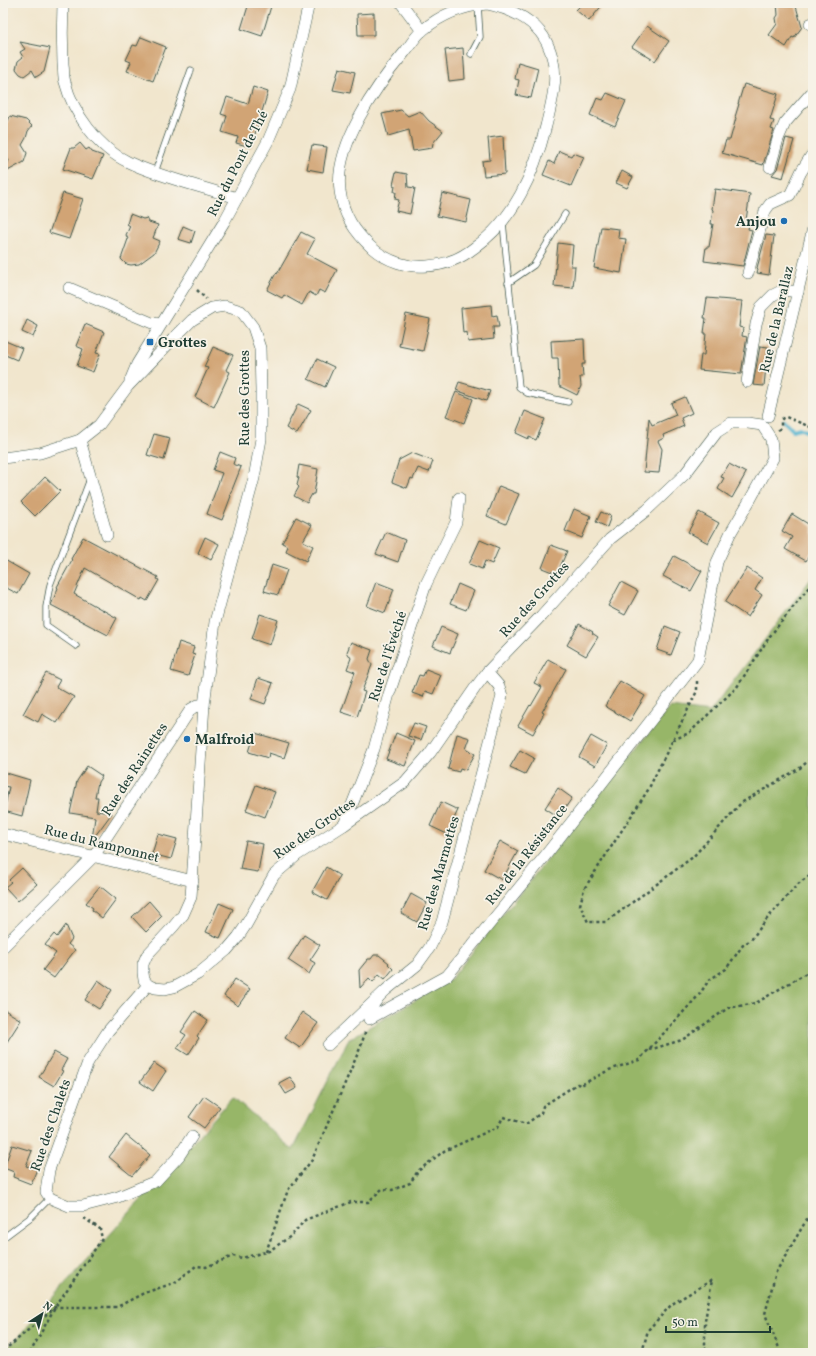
<svg xmlns="http://www.w3.org/2000/svg" width="816" height="1356" font-family="Vollkorn,serif">
<style>
.forest{fill:#97b668;stroke:#5b7a4e}
.lines{fill:none;stroke-linecap:round;stroke-linejoin:round}
.stream{stroke:#50b3cf;stroke-width:4}
.building{fill:#d1a474}
.service-casing{stroke:#3e564b;stroke-width:7}
.minor-casing{stroke:#3e564b;stroke-width:12}
.path{stroke:#3e564b;stroke-width:2.5;stroke-dasharray:3 3;stroke-linecap:butt}
.service{stroke:#fff;stroke-width:5.5}
.minor{stroke:#fff;stroke-width:11}
.poi-dot{fill:#1f6fb2;stroke:#f7f3e8;stroke-width:1.5}
.labels{text-anchor:middle;stroke-width:3.5;stroke-linejoin:round;paint-order:stroke}
.street-label{font-size:14px;fill:#1f3d34;stroke:#f7f3e8}
.poi-label{font-size:14px;font-weight:bold;fill:#1f3d34;stroke:#f7f3e8;text-anchor:start}
</style>
<rect width="100%" height="100%" fill="#f7f3e8"/>
<filter id="ink" filterUnits="userSpaceOnUse"><feTurbulence type="fractalNoise" baseFrequency=".025" numOctaves="2"/><feDisplacementMap in="SourceGraphic" scale="8" xChannelSelector="R" yChannelSelector="G"/><feConvolveMatrix kernelMatrix="1 2 1 2 8 2 1 2 1" color-interpolation-filters="sRGB"/></filter>
<filter id="wash" filterUnits="userSpaceOnUse"><feTurbulence type="fractalNoise" baseFrequency=".012" numOctaves="4" result="noise"/><feDisplacementMap in="SourceGraphic" scale="16" xChannelSelector="R" yChannelSelector="G"/><feGaussianBlur stdDeviation="0.9" result="paint"/><feColorMatrix in="noise" values="0 0 0 0 0 0 0 0 0 0 0 0 0 0 0 0 0 1.4 0 .05"/><feComposite in="paint" operator="in"/></filter>
<g filter="url(#wash)">
<rect width="100%" height="100%" fill="#f1e6cd"/>
<!-- forest -->
<polygon class="forest" points="813,576 813,1353 3,1353 3,1350 12,1344 233,1097 293,1150 349,1039 450,980 670,707 710,712"/>
<g class="lines">
<!-- stream -->
<polyline class="stream" points="784,421 793,430 800,428 813,434"/>
</g>
<g id="blocks">
<!-- building -->
<g class="building">
<polygon points="249,3 272,3 262,36 241,29"/>
<polygon points="583,3 604,3 589,21 576,10"/>
<polygon points="777,3 795,3 802,27 794,38 792,37 786,47 769,35 777,24 776,18 778,15"/>
<polygon points="374,13 374,35 358,35 357,14"/>
<polygon points="647,26 669,41 655,61 632,47"/>
<polygon points="141,37 166,47 153,81 127,71 131,62 126,60 133,45 137,46"/>
<polygon points="20,42 50,48 44,72 36,77 32,70 24,76 20,74 16,69 18,61 23,57 20,52 25,49"/>
<polygon points="463,48 465,79 449,81 445,50"/>
<polygon points="518,62 538,68 531,98 516,95 519,80 515,79"/>
<polygon points="339,68 355,72 350,93 333,90"/>
<polygon points="744,84 778,94 770,120 774,121 771,129 774,130 763,165 722,153 726,140 730,140 736,118 735,117 739,104 738,104"/>
<polygon points="253,87 268,92 251,147 236,143 238,137 222,132 227,116 221,114 227,97 248,104"/>
<polygon points="607,93 626,101 615,126 590,115 597,98 603,100"/>
<polygon points="401,110 408,116 420,111 429,121 443,131 433,143 432,148 413,151 409,130 388,136 382,114"/>
<polygon points="10,116 26,120 32,126 28,131 26,138 22,145 27,153 24,162 4,173 9,160 3,158 3,139 6,129 5,124 8,121"/>
<polygon points="503,136 505,174 484,176 482,161 490,160 488,138"/>
<polygon points="786,138 794,140 783,178 772,175 777,169"/>
<polygon points="80,143 86,150 89,148 92,152 103,156 93,179 63,169 71,148 74,148"/>
<polygon points="312,145 327,147 323,172 307,169"/>
<polygon points="559,151 571,156 573,153 584,157 571,186 543,175 549,161 554,164"/>
<polygon points="622,171 633,177 627,188 616,183"/>
<polygon points="396,172 407,174 408,187 415,188 410,214 396,211 399,200 395,199 396,192 394,192 395,186 393,185"/>
<polygon points="715,189 750,194 746,220 750,221 748,229 752,230 743,266 704,261 706,247 709,247 713,224 711,224 713,210 712,209"/>
<polygon points="63,193 83,199 69,239 49,233"/>
<polygon points="442,193 471,200 466,222 437,216"/>
<polygon points="130,214 143,219 147,218 149,222 158,225 153,238 160,241 154,253 139,264 131,265 126,264 121,259 128,239 126,235 130,226 127,224"/>
<polygon points="183,226 195,231 191,243 178,239"/>
<polygon points="601,227 619,229 618,238 626,239 621,273 594,268"/>
<polygon points="301,232 315,239 307,254 337,270 325,293 319,290 316,296 309,292 302,305 284,295 282,298 267,290 276,273 277,274"/>
<polygon points="766,235 774,236 769,275 757,273 758,269 757,268"/>
<polygon points="558,243 573,245 571,266 575,266 573,288 554,286"/>
<polygon points="707,298 742,301 739,327 743,328 742,336 747,337 741,374 699,370 701,355 704,355 706,333 704,333 706,318 704,318"/>
<polygon points="491,305 492,316 497,315 499,327 493,327 494,339 468,342 467,332 463,333 461,308"/>
<polygon points="406,314 430,319 423,351 399,346"/>
<polygon points="27,320 38,326 33,337 22,332"/>
<polygon points="85,324 104,332 96,353 100,354 93,372 77,366 83,349 76,346"/>
<polygon points="584,339 585,364 582,364 583,377 580,377 581,386 577,395 559,386 558,358 552,358 551,341"/>
<polygon points="3,340 22,348 17,360 3,354"/>
<polygon points="760,346 768,347 764,386 753,385"/>
<polygon points="213,347 233,355 226,370 230,372 214,407 195,397 208,368 204,367"/>
<polygon points="317,359 334,367 325,387 308,379"/>
<polygon points="459,382 490,391 486,401 456,390"/>
<polygon points="456,392 473,399 464,423 446,416"/>
<polygon points="685,397 692,413 681,418 684,426 663,435 664,438 658,441 662,449 659,473 644,472 649,418 652,425 676,415 671,403"/>
<polygon points="298,404 311,410 297,434 286,428"/>
<polygon points="525,411 545,419 536,440 529,437 529,439 516,433"/>
<polygon points="154,434 170,438 164,460 147,455"/>
<polygon points="220,452 235,458 233,464 241,467 230,495 231,496 222,520 207,514 222,473 213,470"/>
<polygon points="412,453 433,461 429,472 418,468 413,479 411,478 407,488 392,482 399,460"/>
<polygon points="729,464 746,473 732,498 718,489 724,478 721,477"/>
<polygon points="299,465 318,469 314,494 312,494 307,503 294,496 299,487 297,485 299,478 297,477"/>
<polygon points="45,477 60,491 35,516 21,502"/>
<polygon points="499,486 519,494 506,524 487,516"/>
<polygon points="574,509 591,516 582,538 565,531"/>
<polygon points="601,512 611,516 607,527 596,522"/>
<polygon points="699,512 719,523 708,543 688,532"/>
<polygon points="792,514 813,527 813,549 806,561 785,549 792,537 782,531"/>
<polygon points="296,517 312,525 303,541 313,546 306,561 286,551 288,546 282,543"/>
<polygon points="386,532 405,540 398,562 376,554"/>
<polygon points="83,537 158,577 157,579 159,580 147,601 142,598 141,600 85,568 74,594 117,618 108,635 51,605 58,588 57,587 72,560 71,559"/>
<polygon points="205,537 219,544 211,560 198,553"/>
<polygon points="480,540 499,548 492,564 485,561 482,569 469,564"/>
<polygon points="551,545 567,551 557,574 542,568"/>
<polygon points="674,556 702,571 691,591 663,576"/>
<polygon points="3,559 29,574 18,594 3,586"/>
<polygon points="272,565 287,570 278,595 264,591"/>
<polygon points="747,568 762,578 755,590 762,595 748,617 725,602"/>
<polygon points="376,582 394,589 385,613 367,606"/>
<polygon points="621,582 638,591 625,615 608,606"/>
<polygon points="458,584 474,591 466,610 450,604"/>
<polygon points="260,614 278,620 270,645 252,639"/>
<polygon points="579,624 593,632 592,633 598,637 586,656 567,645"/>
<polygon points="665,626 680,632 671,655 657,650"/>
<polygon points="441,627 458,634 450,653 433,646"/>
<polygon points="179,642 194,647 192,654 195,655 188,676 171,671"/>
<polygon points="351,642 372,650 369,659 372,665 362,691 365,692 357,717 341,712 355,672 347,669 351,658 347,652"/>
<polygon points="548,659 566,669 542,712 544,713 533,734 518,726 530,705 531,706 542,687 534,683"/>
<polygon points="426,669 441,675 433,694 425,691 423,697 412,693 419,675 423,676"/>
<polygon points="46,673 60,680 56,687 74,697 57,723 42,714 38,722 23,714"/>
<polygon points="258,678 273,683 265,704 251,699"/>
<polygon points="620,681 645,696 630,721 605,706"/>
<polygon points="414,723 426,727 421,740 408,736"/>
<polygon points="255,733 289,743 284,758 269,753 268,758 249,752"/>
<polygon points="396,733 415,741 405,766 386,759"/>
<polygon points="457,734 470,738 466,749 475,754 466,770 460,768 459,772 448,769"/>
<polygon points="591,736 607,745 595,766 579,757"/>
<polygon points="520,750 534,758 525,774 510,767"/>
<polygon points="87,766 102,776 98,782 95,797 98,797 96,811 112,813 92,840 95,817 70,813 77,781"/>
<polygon points="3,772 30,780 22,816 4,811 9,787 3,786"/>
<polygon points="256,785 275,792 265,817 246,810"/>
<polygon points="558,788 572,798 559,817 545,808"/>
<polygon points="441,802 458,810 447,834 430,826"/>
<polygon points="158,834 177,839 171,859 152,854"/>
<polygon points="246,841 263,844 258,872 240,869"/>
<polygon points="500,841 518,851 502,880 484,870"/>
<polygon points="326,867 340,876 327,900 312,892"/>
<polygon points="22,868 37,884 18,901 5,887 11,882 9,880"/>
<polygon points="100,886 116,899 102,918 92,910 93,908 86,903"/>
<polygon points="411,894 427,903 417,922 401,913"/>
<polygon points="149,901 162,916 146,932 132,917"/>
<polygon points="219,903 233,909 220,938 206,932"/>
<polygon points="66,925 72,939 68,944 75,950 54,978 43,970 56,953 45,945 54,934 57,937"/>
<polygon points="304,935 320,945 310,960 315,963 309,974 288,960"/>
<polygon points="374,955 379,955 389,963 388,964 393,969 385,979 379,974 373,982 369,978 360,988 359,970 368,959 371,959"/>
<polygon points="235,979 250,989 238,1006 224,996"/>
<polygon points="98,980 112,990 99,1009 85,1000"/>
<polygon points="3,1009 21,1020 3,1048"/>
<polygon points="195,1011 208,1020 197,1036 199,1038 188,1055 177,1048 186,1035 181,1032"/>
<polygon points="302,1012 318,1023 300,1048 285,1038"/>
<polygon points="54,1052 67,1059 61,1070 63,1071 54,1086 39,1077"/>
<polygon points="154,1063 166,1071 153,1091 140,1082"/>
<polygon points="290,1077 297,1088 286,1094 279,1083"/>
<polygon points="204,1096 220,1107 204,1128 189,1117"/>
<polygon points="126,1135 150,1155 132,1176 109,1157"/>
<polygon points="12,1145 32,1151 26,1166 37,1169 31,1184 13,1177 14,1172 4,1168"/>
</g>
</g>
</g>
<g filter="url(#ink)">
<use href="#blocks" fill-opacity="0" stroke="#3e564b" stroke-width="1"/>
<g class="lines">
<defs>
<g id="service">
<polyline points="471,54 480,37 478,5"/>
<polyline points="155,172 191,70"/>
<polyline points="503,223 519,387 527,393 568,402"/>
<polyline points="508,283 534,265 565,214"/>
<polyline points="76,646 46,625 46,607 50,585 90,479"/>
<polyline points="3,1238 31,1217 50,1198"/>
</g>
<g id="minor">
<path d="M63,3C62,24 62,43 63,64C64,70 63,76 65,82C73,113 98,148 128,162C162,178 201,186 237,198"/>
<polyline points="401,3 422,31"/>
<path d="M487,4C510,9 536,20 547,43C561,72 553,97 546,126C534,173 515,219 474,248C460,259 445,265 427,266C407,268 387,261 372,248C355,232 343,215 340,191C334,146 376,86 404,53C410,46 415,36 423,30C442,14 462,6 487,4Z"/>
<polyline points="810,24 813,23"/>
<polyline points="770,167 778,139 785,123 813,91"/>
<polyline points="748,273 765,211 770,204 790,195 801,172 811,156 813,155"/>
<polyline points="69,288 152,323 161,324"/>
<polyline points="130,381 137,364 224,222 268,141 290,89 309,3"/>
<polyline points="747,382 756,324 761,307 773,295 783,290 798,292"/>
<polyline points="768,416 813,228"/>
<polyline points="80,440 107,535"/>
<polyline points="3,458 40,453 80,440 99,425 128,386 173,339 192,320 212,308 225,306 241,311 253,327 260,348 261,390 261,439 254,478 215,622 204,705 191,897 183,915 173,927 147,955 143,964 143,973 144,980 148,985 155,988 165,989 174,987 198,974 227,950 238,937 246,925 274,875 297,855 344,825 405,782 430,753 475,688 487,672 541,616 610,539 647,510 685,474 717,432 731,423 748,423 762,425 771,439 773,458 750,500 730,534 717,562 698,660 545,856 447,976 369,1019 368,1013 378,998"/>
<polyline points="344,825 374,749 389,694 426,584 456,522 459,498"/>
<polyline points="3,834 193,881"/>
<polyline points="3,947 94,856 191,709 198,705 204,705"/>
<polyline points="148,985 108,1031 88,1062 49,1170 46,1192 50,1198 69,1206 83,1206 118,1197 156,1181 179,1156 192,1136"/>
<polyline points="328,1045 386,990 417,965 430,947 442,922 502,696 499,686 487,672"/>
</g>
</defs>
<!-- service casing -->
<use href="#service" class="service-casing"/>
<!-- minor casing -->
<use href="#minor" class="minor-casing"/>
<!-- path -->
<g class="path">
<polyline points="197,290 206,299"/>
<polyline points="778,430 781,428 781,420 783,418 786,417 813,428"/>
<polyline points="697,681 697,691 648,790 584,889 580,905 588,922 606,922 693,857 741,803 800,768 813,757"/>
<polyline points="673,740 689,733 737,687 770,636 813,582"/>
<polyline points="809,1034 813,1018"/>
<polyline points="649,1050 682,1040 728,1008 756,1003 813,969"/>
<polyline points="266,1252 288,1190 312,1160 361,1046 366,1029"/>
<polyline points="3,1350 12,1344 55,1307 117,1307 144,1293 174,1283 196,1266 206,1267 233,1256 242,1258 269,1251 291,1236 305,1220 351,1202 368,1202 382,1189 392,1190 410,1183 418,1171 444,1151 498,1127 503,1117 526,1124 541,1113 543,1106 577,1084 581,1085 609,1070 639,1060 699,995 709,980 726,969 743,945 751,940 766,920 798,884 813,873"/>
<polyline points="30,1353 55,1307 102,1239 100,1229 84,1218"/>
<polyline points="642,1353 648,1330 672,1304 712,1280 705,1321 705,1353"/>
<polyline points="779,1353 779,1348 765,1314 776,1272 807,1219 813,1212"/>
</g>
<!-- service -->
<use href="#service" class="service"/>
<!-- minor -->
<use href="#minor" class="minor"/>
</g>
</g>
<!-- markers -->
<g class="poi-dot">
<circle cx="784" cy="221" r="4"/>
<rect x="146" y="338" width="8" height="8" rx="2"/>
<circle cx="187" cy="739" r="4"/>
</g>
<g class="labels">
<!-- street labels -->
<g class="street-label">
<text transform="translate(237 163) rotate(-63)" y="5">Rue du Pont de Thé</text>
<text transform="translate(776 319) rotate(-77)" y="5">Rue de la Barallaz</text>
<text transform="translate(244 398) rotate(-90)" y="5">Rue des Grottes</text>
<text transform="translate(534 599) rotate(-48)" y="5">Rue des Grottes</text>
<text transform="translate(387 656) rotate(-72)" y="5">Rue de l'Évéché</text>
<text transform="translate(134 769) rotate(-57)" y="5">Rue des Rainettes</text>
<text transform="translate(314 828) rotate(-35)" y="5">Rue des Grottes</text>
<text transform="translate(102 843) rotate(14)" y="5">Rue du Ramponnet</text>
<text transform="translate(526 854) rotate(-52)" y="5">Rue de la Résistance</text>
<text transform="translate(438 873) rotate(-74)" y="5">Rue des Marmottes</text>
<text transform="translate(50 1125) rotate(-71)" y="5">Rue des Chalets</text>
</g>
<!-- poi labels -->
<g class="poi-label">
<text x="776" y="226" text-anchor="end">Anjou</text>
<text x="158" y="347">Grottes</text>
<text x="195" y="744">Malfroid</text>
</g>
</g>
<!-- margin -->
<rect width="816" height="1356" fill="none" stroke="#f7f3e8" stroke-width="16"/>
<!-- north arrow -->
<g transform="translate(42 1314) rotate(36)" stroke="#f7f3e8" stroke-width="3" paint-order="stroke">
<path d="M0-3L7 15L0 10L-7 15Z" fill="#1f3d34"/>
<text y="-6" font-size="11" font-weight="bold" text-anchor="middle" fill="#1f3d34">N</text>
</g>
<!-- scale -->
<path d="M666 1326v6h104v-6" fill="none" stroke="#1f3d34" stroke-width="2"/>
<text x="672" y="1326" font-size="12" fill="#1f3d34" stroke="#f7f3e8" stroke-width="3" paint-order="stroke">50 m</text>
</svg>
